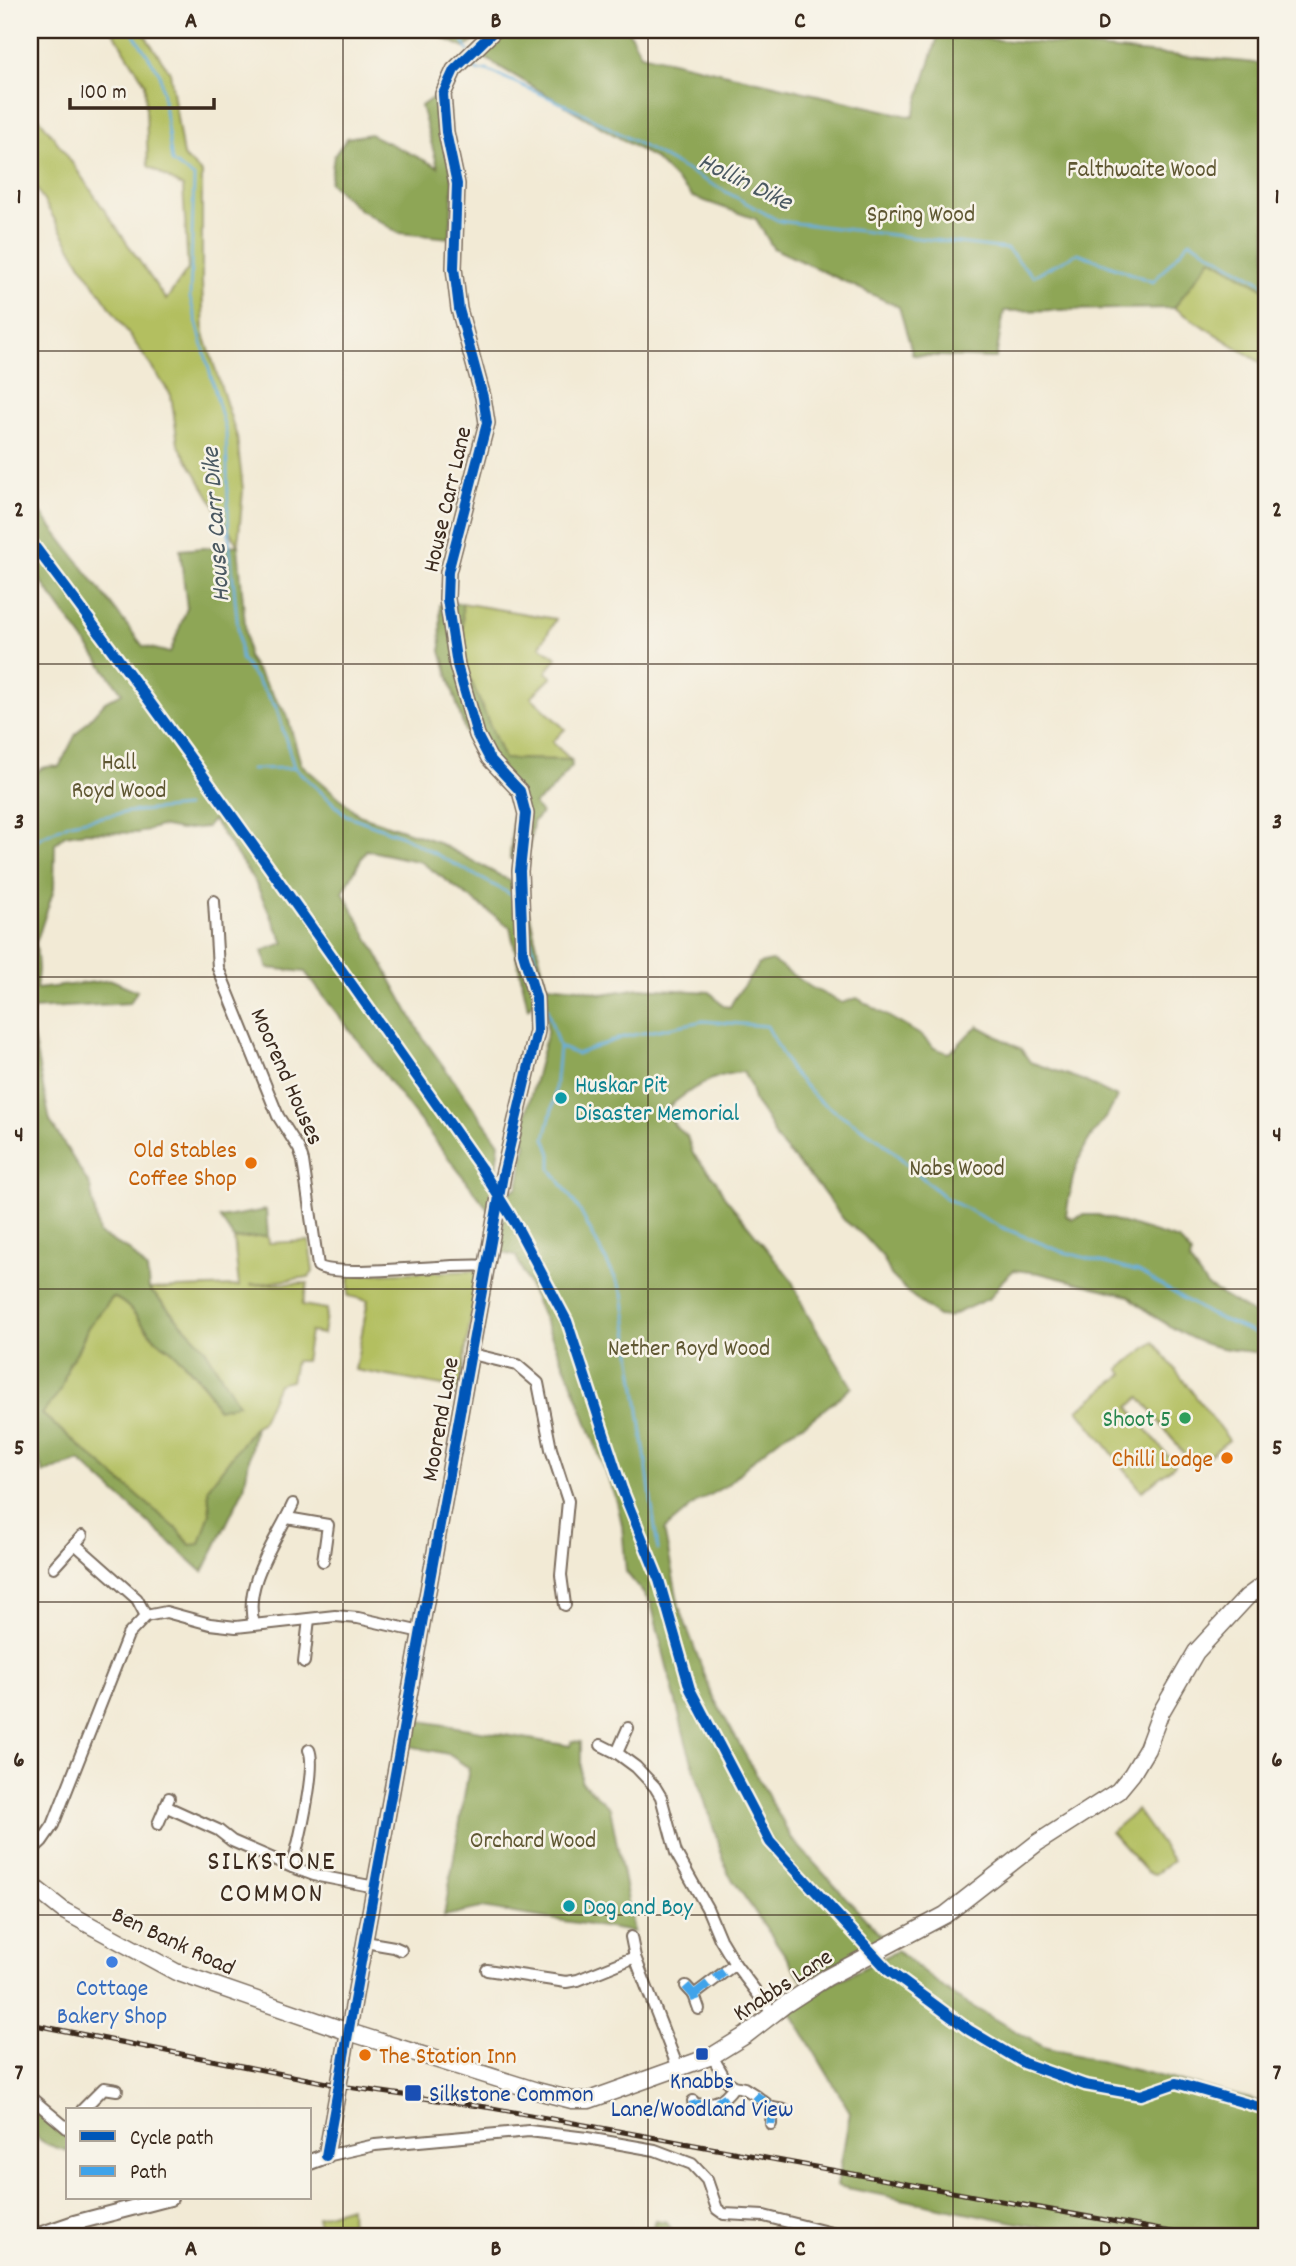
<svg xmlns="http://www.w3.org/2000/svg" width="1296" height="2266" font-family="Dekko,sans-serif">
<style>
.green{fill:#b3bf61;stroke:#777440;stroke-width:2}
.forest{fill:#8ea657;stroke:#64683a;stroke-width:2}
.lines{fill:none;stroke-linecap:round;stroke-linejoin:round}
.stream{stroke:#68b0df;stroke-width:2.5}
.minor-casing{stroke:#7b6d5e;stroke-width:14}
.tertiary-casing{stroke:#7b6d5e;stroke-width:18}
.secondary-casing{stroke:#7b6d5e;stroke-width:19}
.minor{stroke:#fff;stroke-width:10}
.tertiary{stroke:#fff;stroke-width:14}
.secondary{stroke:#fff;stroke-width:16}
.rail-casing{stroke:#3b2a1e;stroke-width:5}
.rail{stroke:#f7f3e8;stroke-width:2.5;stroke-dasharray:8;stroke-linecap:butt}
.quiet{stroke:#3fa3ea;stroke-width:9;stroke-dasharray:18 9;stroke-linecap:butt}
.cycleway-casing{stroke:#f7f3e8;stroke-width:15}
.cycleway{stroke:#0057b8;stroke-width:10}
.grid{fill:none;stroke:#3b2a1e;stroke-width:2;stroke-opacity:0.55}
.culture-dot{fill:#0f9aa8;stroke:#f7f3e8;stroke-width:2.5}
.food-dot{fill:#e8710a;stroke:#f7f3e8;stroke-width:2.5}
.leisure-dot{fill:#2e9e5b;stroke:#f7f3e8;stroke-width:2.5}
.shop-dot{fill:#3f7fe0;stroke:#f7f3e8;stroke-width:2.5}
.transit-dot{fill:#1a4fb4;stroke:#f7f3e8;stroke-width:2.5}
.labels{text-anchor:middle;stroke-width:5;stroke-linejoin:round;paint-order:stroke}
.park-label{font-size:24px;fill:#5f5732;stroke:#f7f3e8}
.street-label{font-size:24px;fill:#3b2a1e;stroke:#f7f3e8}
.culture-label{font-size:24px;fill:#0d838f;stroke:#f7f3e8;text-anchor:start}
.food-label{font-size:24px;fill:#c56008;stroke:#f7f3e8;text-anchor:end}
.leisure-label{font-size:24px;fill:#27864d;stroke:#f7f3e8;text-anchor:end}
.shop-label{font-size:24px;fill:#366cbe;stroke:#f7f3e8}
.transit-label{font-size:24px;fill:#164399;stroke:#f7f3e8}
.water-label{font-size:26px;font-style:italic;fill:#4b5962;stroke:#f7f3e8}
.quarter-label{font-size:28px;letter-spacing:2px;fill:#3b2a1e;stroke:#f7f3e8}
.neatline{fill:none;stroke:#3b2a1e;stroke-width:2.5}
.grid-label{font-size:23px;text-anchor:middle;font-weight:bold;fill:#3b2a1e}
</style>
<rect width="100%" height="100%" fill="#f7f3e8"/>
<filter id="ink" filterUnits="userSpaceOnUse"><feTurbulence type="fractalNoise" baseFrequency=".0143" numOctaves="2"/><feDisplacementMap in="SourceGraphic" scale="14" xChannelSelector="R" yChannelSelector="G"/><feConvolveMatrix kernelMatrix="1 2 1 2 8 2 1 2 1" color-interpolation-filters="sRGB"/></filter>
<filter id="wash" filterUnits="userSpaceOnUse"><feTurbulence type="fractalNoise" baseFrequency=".00686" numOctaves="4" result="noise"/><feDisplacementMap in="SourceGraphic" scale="28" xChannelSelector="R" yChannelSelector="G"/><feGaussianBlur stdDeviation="1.57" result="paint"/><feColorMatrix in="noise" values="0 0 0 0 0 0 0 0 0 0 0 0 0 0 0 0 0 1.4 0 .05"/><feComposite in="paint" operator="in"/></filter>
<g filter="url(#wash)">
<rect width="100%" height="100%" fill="#f2ead5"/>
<!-- green -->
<g class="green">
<polygon points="112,30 141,30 170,72 183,156 202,173 202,282 204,334 237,437 243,490 238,545 178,444 171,395 81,265 30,177 30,106 64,151 166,300 188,269 183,187 148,166 145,83"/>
<polygon points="1211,258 1266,290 1266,359 1263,364 1174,308"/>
<polygon points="462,603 556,619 540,646 557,658 546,672 552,677 531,697 565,729 552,742 571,760 504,759 463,662"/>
<path d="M268,1236L269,1243L309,1241L313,1272L309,1277L250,1285L308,1283L302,1305L327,1309L323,1334L310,1332L305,1361H295L291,1381L278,1384L261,1423L255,1426L208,1488L210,1513L200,1545H190L185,1537L42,1414L61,1389L69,1363L77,1352L88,1327L113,1297C133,1305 141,1326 156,1340C160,1343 166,1346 170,1349C184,1361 196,1377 208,1391L210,1396L238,1404L204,1347L149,1289L239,1286L234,1239Z"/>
<polygon points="479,1271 459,1389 355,1370 368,1300 348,1296 350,1274"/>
<polygon points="1154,1342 1229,1440 1194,1467 1140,1397 1129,1407 1175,1465 1142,1491 1078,1410 1123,1374 1119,1369"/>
<polygon points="1137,1810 1173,1861 1155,1874 1147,1872 1111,1832"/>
<polygon points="350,2207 351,2236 321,2236 317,2217"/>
</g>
<!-- forest -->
<g class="forest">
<polygon points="426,30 486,30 487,31 465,48"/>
<polygon points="504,30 628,30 641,54 913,117 938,36 1044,43 1266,64 1266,290 1211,258 1174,308 1004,311 996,358 913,355 899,307 773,248 756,219 693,197 655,159 478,54"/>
<polygon points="439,93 453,184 450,238 399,233 359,209 330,183 334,156 347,138 370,134 438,167 421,106"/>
<path d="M30,499L143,646L170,653L187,608L180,550L238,545L248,658L287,715L301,764L359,815L435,841L516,884L530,916L546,985L578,988L603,994L640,988L710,992L723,1006L730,1007C737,991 750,980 759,964L772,961L812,988L842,1003L857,998L922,1036L934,1048L948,1053C961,1045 966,1034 978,1026L1021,1049L1030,1062L1082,1080L1117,1097C1109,1117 1097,1126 1087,1143C1072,1170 1071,1187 1066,1216L1072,1219L1084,1215H1098L1179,1240L1191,1254L1190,1262L1207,1286L1254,1314L1266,1315V1354C1248,1350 1230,1351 1213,1346C1190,1341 1146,1313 1129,1296L1039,1273L1014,1270L1003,1280L990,1298L948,1317L938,1316L911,1295L891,1275L883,1257L864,1236L844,1220L820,1188L777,1140L767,1119L755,1103L750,1085L743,1072C712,1074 689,1090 666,1109L675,1126L687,1136L693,1154L716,1180L724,1196L791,1279L807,1314L852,1387L808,1422L787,1433L755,1458L727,1485L697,1502L664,1530L679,1606L712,1695L792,1839L883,1938L803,1981L728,1873L687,1746L651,1603L626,1572L622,1525L617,1502L570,1378L516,1256L499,1252L508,1193L518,1187L526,1144L521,1134L547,1033L546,987L528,1008L510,927L421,862L366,850L343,892L423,1038L499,1143L491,1213L305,972L268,968L262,951L284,943L255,882L213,820L207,827L180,830L160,826L138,833L86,832L65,835L55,844L54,889L36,943L38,969L36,989L112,980L137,991L130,1003L33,1009L31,1028L50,1121L90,1186L99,1234L129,1250L147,1270L149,1289L204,1347L238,1404L218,1409C213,1403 211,1396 208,1390C203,1382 177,1355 170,1349C165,1345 160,1343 156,1339C141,1325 133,1305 113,1297L88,1327L77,1352L69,1363L61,1390L42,1414L178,1530L190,1545L200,1544L210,1513L208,1488L255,1426L244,1488L203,1572L80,1461L43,1473L35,1447L30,1449V780C38,768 45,765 59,767L76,734L105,702L122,693L30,566Z"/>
<polygon points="462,603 463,662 504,759 571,760 572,766 551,791 534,804 541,814 533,822 529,848 510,858 514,802 483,763 465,731 441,651 440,605"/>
<polygon points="266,1210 268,1236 234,1239 220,1218"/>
<polygon points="415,1720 571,1746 572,1741 581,1742 581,1781 610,1808 634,1932 481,1908 444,1916 469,1768 448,1754 409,1746"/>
<polygon points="897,1951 954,1996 1044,2047 1266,2103 1266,2236 1101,2236 1063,2232 837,2186 850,2112 790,2011 815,1992"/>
<path d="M30,2105L68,2137V2151C37,2142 30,2139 30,2105Z"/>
<polygon points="655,2220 667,2222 675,2236 654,2236"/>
</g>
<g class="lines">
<!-- stream -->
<g class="stream">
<polyline points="131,30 160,74 172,162 194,177 190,298 226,432 229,537 241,659 276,707 294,767 346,815 402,836 514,896"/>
<polyline points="458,30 468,51"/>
<polyline points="472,60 477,71 487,70 579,111 779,221 1007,249 1033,276 1078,253 1153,282 1190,241 1266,285"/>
<polyline points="251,769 293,768"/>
<polyline points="30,841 36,840 70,823 128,812 186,807"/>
<polyline points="35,883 36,841"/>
<polyline points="529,931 544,999 559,1047 554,1101 545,1138 551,1154 551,1169 579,1209 623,1293 658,1550"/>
<polyline points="559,1047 577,1054 623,1037 703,1021 767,1026 791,1071 818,1100 880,1140 944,1197 1001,1227 1060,1251 1139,1272 1209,1314 1266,1338"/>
</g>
</g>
</g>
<g filter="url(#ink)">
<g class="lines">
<defs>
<g id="minor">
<path d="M214,901L218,968L278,1116L299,1149L303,1161L318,1266C337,1279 455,1262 488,1266"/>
<polyline points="472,1354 517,1365 538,1383 551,1449 568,1501 561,1575 565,1605"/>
<polyline points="287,1518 328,1525 323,1561"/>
<polyline points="75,1544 137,1599 146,1616"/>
<polyline points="54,1567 82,1536"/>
<path d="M254,1624C242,1584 277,1540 293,1504"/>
<polyline points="304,1662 309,1619"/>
<polyline points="628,1728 617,1753 636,1767 655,1787 661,1797 676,1853 707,1908 720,1939 735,1964 773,2014"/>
<polyline points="601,1745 617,1753"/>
<polyline points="165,1806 218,1830 232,1841 292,1867 314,1875 375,1887"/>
<polyline points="158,1824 169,1798"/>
<polyline points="30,1852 42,1841 53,1825 128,1635 146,1616 166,1612 210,1624 236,1627 335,1616 358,1618 421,1632"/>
<path d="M292,1867C298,1847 317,1767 309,1750"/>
<polyline points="631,1937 635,1957 678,2068"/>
<polyline points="365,1942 394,1947 401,1950"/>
<polyline points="487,1970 566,1982 578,1980 635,1957"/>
<polyline points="686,1986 694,1995 699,2009"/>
<polyline points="694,1995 735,1964"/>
<polyline points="712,2056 726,2080 734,2086 744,2088 755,2095 772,2108 784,2110"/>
<polyline points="30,2097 68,2129"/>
<path d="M693,2101L694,2105C715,2103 721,2104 734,2086"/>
<polyline points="82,2110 104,2088 117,2090"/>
<polyline points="771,2124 772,2108"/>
<polyline points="326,2156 375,2145 529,2131 587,2138 655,2150 692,2164 707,2180 717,2209 724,2214 764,2216 843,2236"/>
</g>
<g id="tertiary">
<polyline points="310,2162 326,2156 503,1175 537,1031 536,998 523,953 520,871 526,814 520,791 489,758 477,735 457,665 447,599 448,572 487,423 483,397 459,309 454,268 457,184 446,132 443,94 454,70 495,30"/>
<polyline points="36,2236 74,2223 170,2198"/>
</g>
<polyline id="secondary" points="30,1884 64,1911 176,1972 349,2032 537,2091 572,2100 589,2100 712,2056 746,2035 786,2004 826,1978 945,1915 1037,1843 1118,1791 1132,1774 1147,1749 1160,1714 1196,1652 1247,1597 1266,1583"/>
</defs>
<!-- minor casing -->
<use href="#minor" class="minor-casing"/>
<!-- tertiary casing -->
<use href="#tertiary" class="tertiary-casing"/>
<!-- secondary casing -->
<use href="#secondary" class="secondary-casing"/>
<!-- minor -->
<use href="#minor" class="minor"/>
<!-- tertiary -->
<use href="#tertiary" class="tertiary"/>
<!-- secondary -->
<use href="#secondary" class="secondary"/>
<defs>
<polyline id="rail" points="30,2024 348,2087 492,2108 1177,2233 1218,2236"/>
</defs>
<!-- rail casing -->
<use href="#rail" class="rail-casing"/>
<!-- rail -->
<use href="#rail" class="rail"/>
<!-- quiet -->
<g class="quiet">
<polyline points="686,1986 694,1995 699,2009"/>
<polyline points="694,1995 724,1972"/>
<polyline points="755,2095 772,2108 784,2110"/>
<polyline points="693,2101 694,2105 717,2103 726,2097"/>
<polyline points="771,2124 772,2108"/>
</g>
<defs>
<g id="cycleway">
<path d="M30,540C185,746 333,957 481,1168L515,1223L567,1321L622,1489L659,1580L690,1689L770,1842L889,1971L969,2030L1024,2063L1085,2085L1141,2095L1176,2083L1266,2109"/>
<polyline points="326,2156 503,1175 537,1031 536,998 523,953 520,871 526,814 520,791 489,758 477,735 457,665 447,599 448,572 487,423 483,397 459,309 454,268 457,184 446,132 443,94 454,70 495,30"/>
</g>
</defs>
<!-- cycleway casing -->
<use href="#cycleway" class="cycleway-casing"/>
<!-- cycleway -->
<use href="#cycleway" class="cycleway"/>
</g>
</g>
<!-- grid -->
<path class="grid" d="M343,30V2236M648,30V2236M953,30V2236M30,351H1266M30,664H1266M30,977H1266M30,1289H1266M30,1602H1266M30,1915H1266"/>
<!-- markers -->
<g class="culture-dot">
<circle cx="561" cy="1098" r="7"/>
<circle cx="569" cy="1906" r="7"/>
</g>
<g class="food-dot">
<circle cx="251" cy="1163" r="7"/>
<circle cx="1227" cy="1458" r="7"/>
<circle cx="365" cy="2055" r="7"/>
</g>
<circle class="leisure-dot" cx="1185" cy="1418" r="7"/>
<circle class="shop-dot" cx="112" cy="1962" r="7"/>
<g class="transit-dot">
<rect x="695" y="2047" width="14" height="14" rx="3.5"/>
<rect x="404" y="2084" width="18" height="18" rx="3.5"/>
</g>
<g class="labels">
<!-- park labels -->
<g class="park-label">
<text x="1142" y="176">Falthwaite Wood</text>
<text x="921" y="221">Spring Wood</text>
<text x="119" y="769">Hall<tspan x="119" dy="28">Royd Wood</tspan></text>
<text x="957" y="1175">Nabs Wood</text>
<text x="689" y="1355">Nether Royd Wood</text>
<text x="533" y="1847">Orchard Wood</text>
</g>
<!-- street labels -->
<g class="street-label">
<text transform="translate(446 499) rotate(-77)" y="8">House Carr Lane</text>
<text transform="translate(288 1076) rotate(66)" y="8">Moorend Houses</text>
<text transform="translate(439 1419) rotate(-80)" y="8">Moorend Lane</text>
<text transform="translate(174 1940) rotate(25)" y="8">Ben Bank Road</text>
<text transform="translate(782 1984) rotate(-33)" y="8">Knabbs Lane</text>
</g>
<!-- culture labels -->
<g class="culture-label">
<text x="575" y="1092">Huskar Pit<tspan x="575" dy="28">Disaster Memorial</tspan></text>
<text x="583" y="1914">Dog and Boy</text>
</g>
<!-- food labels -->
<g class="food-label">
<text x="237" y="1157">Old Stables<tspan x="237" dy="28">Coffee Shop</tspan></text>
<text x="1213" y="1466">Chilli Lodge</text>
<text x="379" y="2063" text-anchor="start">The Station Inn</text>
</g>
<!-- leisure labels -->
<g class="leisure-label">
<text x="1171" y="1426">Shoot 5</text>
</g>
<!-- shop labels -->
<g class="shop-label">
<text x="112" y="1995">Cottage<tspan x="112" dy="28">Bakery Shop</tspan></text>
</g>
<!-- transit labels -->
<g class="transit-label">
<text x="702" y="2088">Knabbs<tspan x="702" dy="28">Lane/Woodland View</tspan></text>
<text x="429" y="2101" text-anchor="start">Silkstone Common</text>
</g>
<!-- water labels -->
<g class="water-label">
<text transform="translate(746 180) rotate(26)" y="9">Hollin Dike</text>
<text transform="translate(214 525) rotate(-94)" y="9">House Carr Dike</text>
</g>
<!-- quarter labels -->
<g class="quarter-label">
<text x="272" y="1869">SILKSTONE<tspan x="272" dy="32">COMMON</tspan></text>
</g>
</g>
<!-- margin -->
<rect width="1296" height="2266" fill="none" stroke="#f7f3e8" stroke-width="77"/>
<!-- legend -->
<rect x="66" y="2108" width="245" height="91" fill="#f7f3e8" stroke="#aca397" stroke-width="2"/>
<rect x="80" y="2131" width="35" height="10" fill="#0057b8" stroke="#aca397" stroke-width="2"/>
<text x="130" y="2144" font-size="21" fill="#3b2a1e">Cycle path</text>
<rect x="80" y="2166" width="35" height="10" fill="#3fa3ea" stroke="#aca397" stroke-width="2"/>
<text x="130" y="2178" font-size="21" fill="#3b2a1e">Path</text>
<!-- scale -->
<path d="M70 98v10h144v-10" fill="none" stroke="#3b2a1e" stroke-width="3.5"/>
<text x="80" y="98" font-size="21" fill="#3b2a1e" stroke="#f7f3e8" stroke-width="5" paint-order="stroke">100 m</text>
<rect x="38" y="38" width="1220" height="2190" class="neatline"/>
<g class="grid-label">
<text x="191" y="27">A</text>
<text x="496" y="27">B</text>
<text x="800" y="27">C</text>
<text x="1105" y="27">D</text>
<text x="19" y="203">1</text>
<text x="1277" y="203">1</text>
<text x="19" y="516">2</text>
<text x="1277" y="516">2</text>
<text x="19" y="828">3</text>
<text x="1277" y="828">3</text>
<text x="19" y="1141">4</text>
<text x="1277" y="1141">4</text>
<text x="19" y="1454">5</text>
<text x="1277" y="1454">5</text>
<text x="19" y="1766">6</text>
<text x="1277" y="1766">6</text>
<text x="19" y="2079">7</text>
<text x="1277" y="2079">7</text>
<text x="191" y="2255">A</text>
<text x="496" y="2255">B</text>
<text x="800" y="2255">C</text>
<text x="1105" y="2255">D</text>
</g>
</svg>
